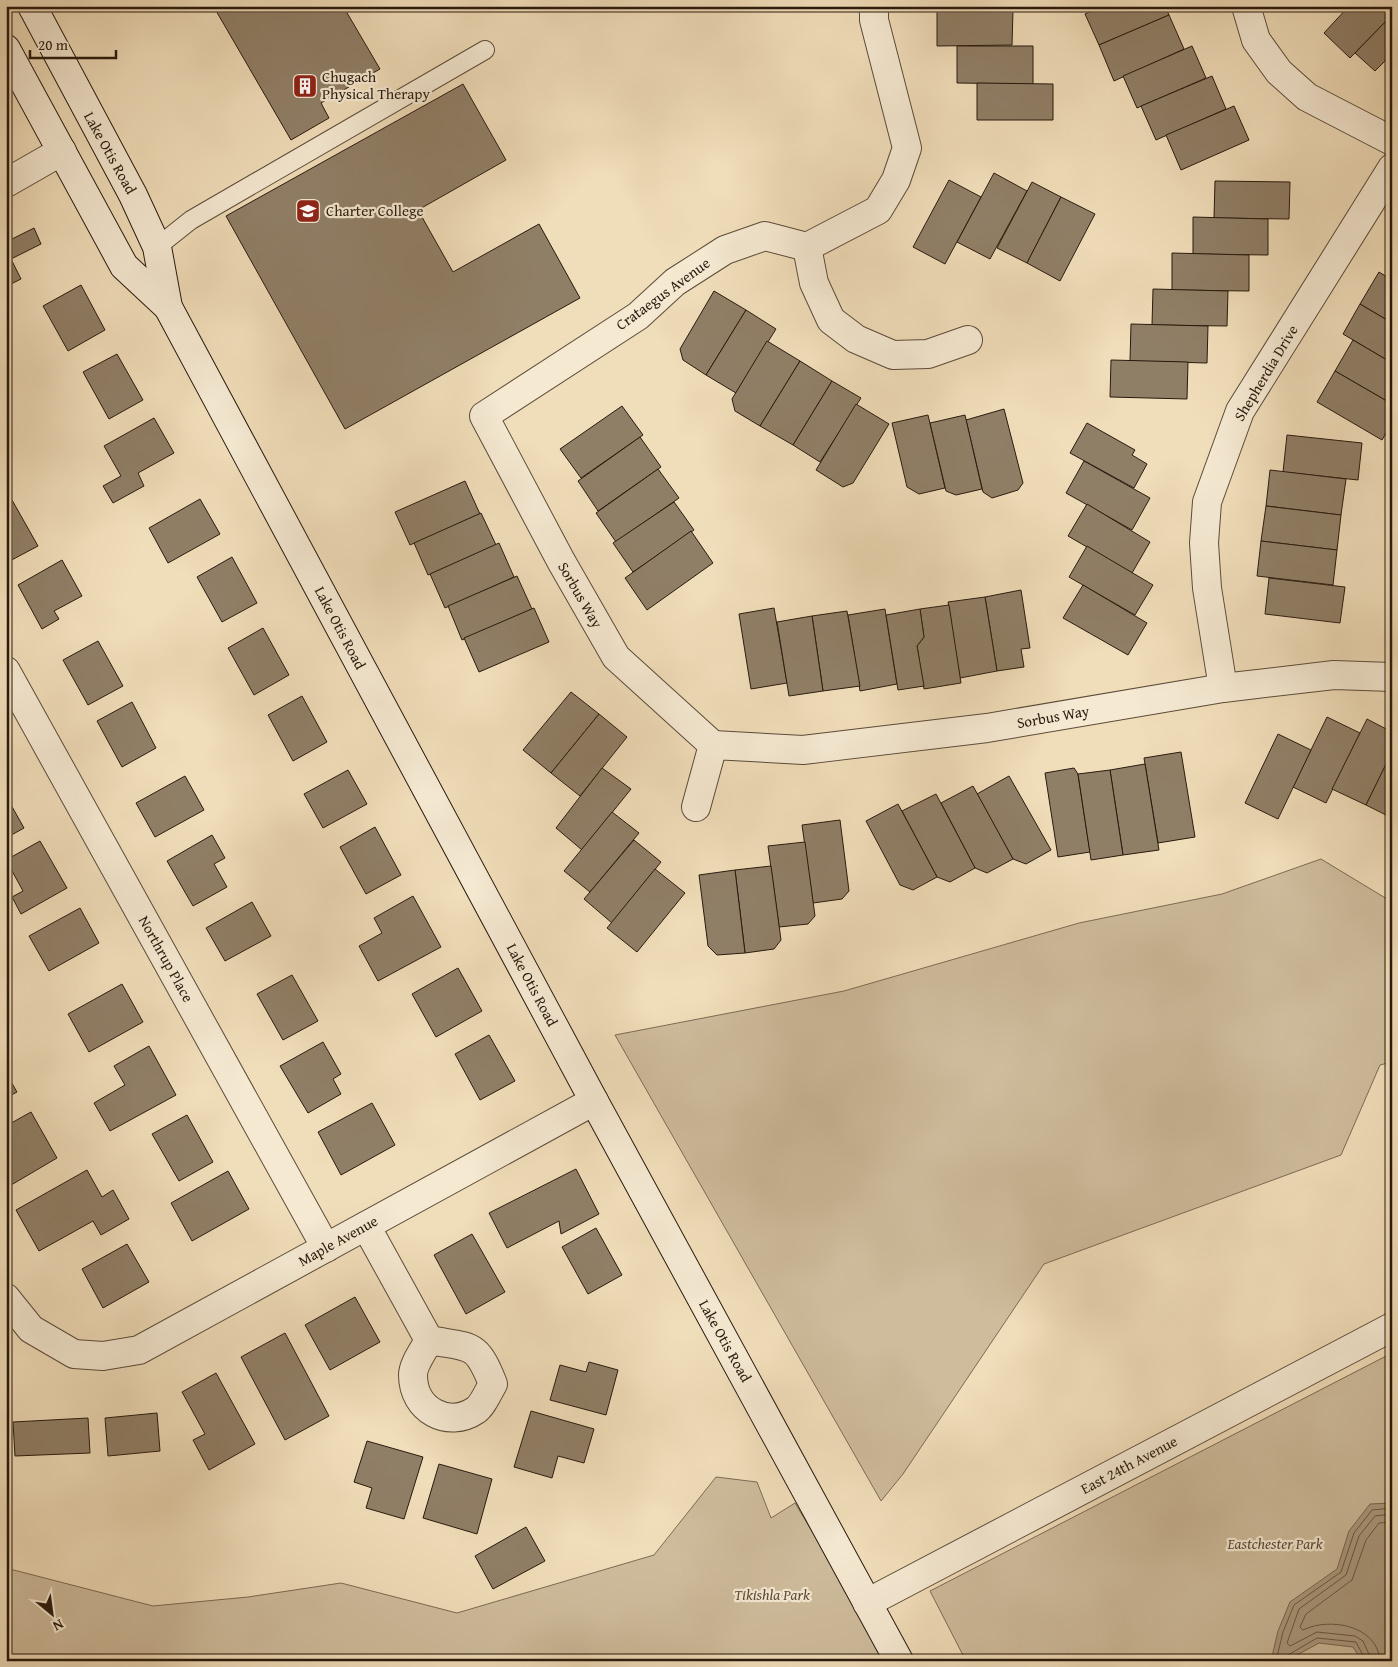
<svg xmlns="http://www.w3.org/2000/svg" width="1398" height="1667" font-family="'Gentium Book Plus',serif">
<style>
.green{fill:#cebc9c;stroke:#7c6b55}
.water{fill:#ac9b7f;stroke:#786752}
.lines{fill:none;stroke-linecap:round;stroke-linejoin:round}
.shore{stroke:#6a5a46;stroke-width:1}
.building{fill:#907f67;stroke:#291a0e}
.lane-casing{stroke:#5b4b39;stroke-width:20}
.street-casing{stroke:#5b4b39;stroke-width:30}
.secondary-casing{stroke:#291a0e;stroke-width:30}
.lane{stroke:#f5e9d2;stroke-width:18}
.street{stroke:#f5e9d2;stroke-width:28}
.secondary{stroke:#f5e9d2;stroke-width:28}
.labels{text-anchor:middle;stroke-width:4.5;stroke-linejoin:round;paint-order:stroke}
.poi-label{font-size:15px;fill:#291a0e;stroke:#f5e9d2;text-anchor:start}
.street-label{font-size:15px;fill:#291a0e;stroke:#f5e9d2}
.park-label{font-size:15px;font-style:italic;fill:#5b4b39;stroke:#f5e9d2}
</style>
<rect width="100%" height="100%" fill="#f0ddb9"/>
<filter id="stains"><feTurbulence type="fractalNoise" baseFrequency=".004" numOctaves="4"/><feColorMatrix values="0 0 0 0 .2 0 0 0 0 .09 0 0 0 0 .02 0 0 0 .5 -.17"/></filter>
<radialGradient id="worn" r=".72"><stop offset=".6" stop-color="#630" stop-opacity="0"/><stop offset="1" stop-color="#630" stop-opacity=".3"/></radialGradient>
<!-- green -->
<g class="green">
<polygon points="1321,859 1392,902 1392,1062 1380,1065 1341,1155 1044,1264 903,1474 881,1501 615,1035 844,991 1079,923 1222,894"/>
<polygon points="1392,1353 1392,1661 966,1661 930,1591"/>
<polygon points="716,1477 757,1482 771,1518 795,1503 890,1661 6,1661 6,1568 153,1606 248,1597 341,1583 457,1613 654,1555"/>
</g>
<!-- water -->
<polygon class="water" points="1392,1503 1392,1661 1362,1661 1353,1647 1319,1643 1286,1661 1271,1661 1278,1631 1290,1602 1337,1569 1349,1531 1370,1504"/>
<g class="lines">
<!-- shore -->
<g class="shore">
<polyline points="1276,1661 1283,1632 1294,1605 1341,1572 1354,1533 1372,1510 1392,1508"/>
<polyline points="1285,1661 1288,1655 1317,1638 1356,1642 1366,1661"/>
<polyline points="1372,1661 1363,1641 1355,1636 1317,1632 1290,1646 1287,1643 1299,1609 1346,1575 1359,1536 1375,1516 1392,1514"/>
<path d="M1380,1661C1378,1625 1329,1617 1303,1630L1300,1627L1306,1614L1352,1580L1366,1540L1379,1523L1392,1522"/>
</g>
</g>
<!-- building -->
<g class="building">
<polygon points="219,6 343,6 380,69 321,103 329,118 291,140 215,9"/>
<polygon points="918,6 996,6 996,10 918,9"/>
<polygon points="1103,6 1165,6 1169,15 1099,45 1085,14"/>
<polygon points="1349,6 1392,6 1392,15 1350,58 1324,33"/>
<polygon points="937,10 1013,10 1012,45 937,46"/>
<polygon points="1169,15 1184,49 1114,81 1099,45"/>
<polygon points="1392,15 1392,60 1389,57 1375,71 1355,53"/>
<polygon points="957,46 1033,46 1033,84 957,83"/>
<polygon points="1192,46 1206,78 1137,108 1123,76"/>
<polygon points="1212,76 1226,109 1156,140 1141,106"/>
<polygon points="977,83 1053,84 1053,120 977,120"/>
<polygon points="463,84 506,160 418,210 453,272 539,224 580,298 345,429 226,216"/>
<polygon points="1234,106 1249,140 1181,170 1166,135"/>
<polygon points="994,173 1027,191 990,259 957,242"/>
<polygon points="949,180 981,197 945,264 913,247"/>
<polygon points="1215,181 1290,182 1289,219 1214,218"/>
<polygon points="1032,182 1061,197 1027,263 997,248"/>
<polygon points="1061,197 1095,214 1060,281 1027,263"/>
<polygon points="1193,217 1268,219 1268,255 1193,254"/>
<polygon points="34,228 41,244 11,259 21,279 7,286 10,293 6,295 6,242"/>
<polygon points="1172,253 1249,255 1249,291 1172,290"/>
<polygon points="1379,272 1392,280 1392,323 1360,304"/>
<polygon points="81,285 105,330 68,351 43,306"/>
<polygon points="1153,289 1228,291 1227,326 1152,325"/>
<polygon points="714,291 746,310 706,375 683,360 680,349"/>
<polygon points="1360,304 1392,323 1392,363 1343,334"/>
<polygon points="746,310 776,329 736,393 706,375"/>
<polygon points="1131,324 1208,326 1207,363 1130,361"/>
<polygon points="1353,340 1392,363 1392,404 1335,371"/>
<polygon points="767,341 800,361 760,426 735,411 732,399"/>
<polygon points="117,354 143,400 109,419 83,372"/>
<polygon points="1111,360 1188,362 1187,399 1110,397"/>
<polygon points="800,361 832,381 793,445 760,426"/>
<polygon points="1335,371 1392,404 1392,423 1382,440 1317,402"/>
<polygon points="832,381 861,398 820,462 793,445"/>
<polygon points="856,404 889,424 853,483 843,487 816,470"/>
<polygon points="622,406 643,435 581,478 560,449"/>
<polygon points="1004,409 1023,483 1018,490 992,498 983,492 966,420"/>
<polygon points="928,415 945,488 919,494 907,487 892,423"/>
<polygon points="965,415 982,489 956,495 946,491 930,423"/>
<polygon points="154,418 174,453 138,473 144,486 113,503 103,486 121,476 104,446"/>
<polygon points="1087,423 1135,450 1132,455 1147,464 1134,488 1070,453"/>
<polygon points="1287,435 1362,443 1358,480 1283,472"/>
<polygon points="640,437 661,467 598,511 578,481"/>
<polygon points="1084,461 1150,498 1132,530 1066,493"/>
<polygon points="658,469 679,498 616,542 596,513"/>
<polygon points="1270,470 1346,479 1341,515 1266,506"/>
<polygon points="465,481 480,514 410,545 395,512"/>
<polygon points="200,499 220,534 168,563 149,528"/>
<polygon points="12,500 38,546 6,563 6,503"/>
<polygon points="674,502 694,530 633,572 613,543"/>
<polygon points="1087,504 1150,542 1132,573 1068,536"/>
<polygon points="1266,506 1341,515 1337,550 1261,541"/>
<polygon points="481,513 496,545 428,575 414,543"/>
<polygon points="691,531 713,563 647,610 625,578"/>
<polygon points="1261,541 1337,550 1333,585 1257,576"/>
<polygon points="499,543 514,577 445,608 430,574"/>
<polygon points="1087,546 1153,585 1135,615 1069,577"/>
<polygon points="232,557 257,603 222,622 197,577"/>
<polygon points="62,560 82,596 54,611 59,619 42,629 18,585"/>
<polygon points="517,576 532,609 462,640 448,606"/>
<polygon points="1269,578 1345,587 1340,623 1265,614"/>
<polygon points="1083,585 1147,623 1128,655 1063,618"/>
<polygon points="1021,590 1030,648 1021,649 1024,667 997,671 985,597"/>
<polygon points="985,597 997,671 960,678 948,602"/>
<polygon points="949,605 961,683 924,689 917,646 924,637 920,609"/>
<polygon points="534,608 549,642 479,672 464,638"/>
<polygon points="774,608 787,683 751,689 739,614"/>
<polygon points="885,609 897,684 860,691 848,615"/>
<polygon points="920,609 924,637 917,646 924,686 898,690 886,615"/>
<polygon points="847,611 860,686 823,691 812,616"/>
<polygon points="812,616 823,691 789,696 777,622"/>
<polygon points="263,628 289,675 254,695 228,648"/>
<polygon points="98,641 123,686 88,705 63,660"/>
<polygon points="571,692 599,714 551,773 523,750"/>
<polygon points="302,696 327,742 293,761 268,715"/>
<polygon points="132,702 156,748 122,767 97,721"/>
<polygon points="599,714 627,737 580,796 551,773"/>
<polygon points="1327,717 1360,733 1326,803 1293,787"/>
<polygon points="1367,719 1392,732 1392,752 1366,805 1332,789"/>
<polygon points="1278,734 1311,750 1278,819 1245,803"/>
<polygon points="1181,752 1195,837 1158,843 1144,758"/>
<polygon points="1392,752 1392,818 1366,805"/>
<polygon points="1145,764 1159,850 1123,855 1110,770"/>
<polygon points="602,768 631,789 582,850 556,828"/>
<polygon points="1074,768 1078,774 1090,852 1058,857 1045,773"/>
<polygon points="348,770 367,804 323,828 304,794"/>
<polygon points="1110,770 1123,855 1091,860 1078,774"/>
<polygon points="185,776 204,810 155,837 136,803"/>
<polygon points="1009,776 1051,850 1026,864 1013,859 977,794"/>
<polygon points="973,786 1013,859 987,873 975,868 941,803"/>
<polygon points="936,794 975,868 950,882 937,877 902,811"/>
<polygon points="6,796 24,828 6,838"/>
<polygon points="898,804 937,877 913,890 900,885 866,821"/>
<polygon points="612,812 639,833 590,892 564,871"/>
<polygon points="840,820 849,891 842,899 813,903 802,825"/>
<polygon points="375,827 401,875 366,894 340,847"/>
<polygon points="212,835 225,858 214,864 227,887 193,906 167,861"/>
<polygon points="634,840 661,862 612,923 584,899"/>
<polygon points="40,841 67,888 21,914 12,897 23,891 6,860"/>
<polygon points="805,842 815,916 808,924 779,927 768,846"/>
<polygon points="771,866 781,940 774,949 745,953 735,870"/>
<polygon points="655,869 685,893 637,952 607,928"/>
<polygon points="735,870 745,953 717,955 708,946 699,875"/>
<polygon points="413,896 441,947 378,981 359,946 382,933 374,918"/>
<polygon points="252,902 271,936 225,961 206,928"/>
<polygon points="80,908 99,943 49,971 29,936"/>
<polygon points="458,968 482,1011 436,1037 412,994"/>
<polygon points="292,975 318,1021 283,1040 257,994"/>
<polygon points="122,984 143,1022 89,1052 68,1014"/>
<polygon points="489,1035 515,1081 480,1100 455,1054"/>
<polygon points="323,1042 341,1074 333,1079 341,1094 308,1113 280,1066"/>
<polygon points="149,1046 176,1095 110,1131 94,1103 125,1085 114,1066"/>
<polygon points="6,1073 17,1092 6,1098"/>
<polygon points="372,1103 395,1145 341,1175 318,1132"/>
<polygon points="31,1112 57,1158 6,1188 6,1126"/>
<polygon points="187,1115 213,1162 179,1181 152,1134"/>
<polygon points="576,1169 599,1214 561,1234 559,1221 507,1248 489,1213"/>
<polygon points="87,1170 102,1197 113,1190 129,1219 101,1235 93,1221 39,1251 16,1210"/>
<polygon points="228,1171 249,1209 192,1241 171,1203"/>
<polygon points="596,1228 622,1275 588,1294 562,1247"/>
<polygon points="472,1234 505,1292 466,1314 434,1255"/>
<polygon points="127,1244 149,1282 103,1308 82,1269"/>
<polygon points="355,1297 380,1342 330,1370 305,1325"/>
<polygon points="285,1333 329,1416 285,1440 241,1357"/>
<polygon points="589,1362 618,1370 606,1415 550,1400 560,1365 586,1372"/>
<polygon points="216,1373 255,1444 209,1470 193,1440 205,1434 182,1392"/>
<polygon points="531,1411 594,1429 584,1463 558,1456 552,1478 514,1467"/>
<polygon points="157,1413 160,1451 108,1456 105,1418"/>
<polygon points="88,1418 90,1453 15,1456 13,1422"/>
<polygon points="367,1441 423,1457 404,1519 366,1508 372,1488 354,1482"/>
<polygon points="439,1464 492,1479 477,1534 423,1518"/>
<polygon points="526,1527 545,1561 493,1589 475,1556"/>
</g>
<g class="lines">
<defs>
<polyline id="lane" points="157,247 191,220 485,50"/>
<g id="street">
<polyline points="1246,6 1256,40 1279,72 1307,97 1392,141"/>
<polyline points="6,183 62,151"/>
<polyline points="807,247 814,283 831,320 856,339 893,355 928,354 968,340"/>
<polyline points="6,671 326,1248"/>
<polyline points="1223,688 1207,588 1204,543 1207,502 1240,411 1392,168"/>
<polyline points="713,745 616,657 561,561 484,416 638,316 675,282 725,250 765,236 807,247 878,210 896,180 907,148 874,20 874,6"/>
<polyline points="696,807 713,745 803,750 987,728 1223,688 1334,675 1392,677"/>
<path d="M366,1226L429,1340C424,1350 413,1364 413,1375C413,1410 448,1429 476,1410C483,1405 488,1392 493,1384C476,1341 471,1348 429,1340"/>
<polyline points="6,1298 31,1329 74,1354 103,1356 139,1350 594,1101"/>
<polyline points="867,1603 1392,1327"/>
</g>
<g id="secondary">
<polyline points="32,6 133,195 157,247 168,307 594,1101 899,1661"/>
<polyline points="6,49 124,266 168,307"/>
</g>
</defs>
<!-- lane casing -->
<use href="#lane" class="lane-casing"/>
<!-- street casing -->
<use href="#street" class="street-casing"/>
<!-- secondary casing -->
<use href="#secondary" class="secondary-casing"/>
<!-- lane -->
<use href="#lane" class="lane"/>
<!-- street -->
<use href="#street" class="street"/>
<!-- secondary -->
<use href="#secondary" class="secondary"/>
</g>
<!-- icons -->
<defs>
<symbol id="building-square" viewBox="-11 -11 22 22"><rect x="-9" y="-9" width="18" height="18" rx="4" fill="#8f2418" stroke="#f5e9d2"/><path d="M-4-6H4V6H1V3H-1V6H-4ZM-2.5-4.3h1.7v1.8h-1.7ZM.8-4.3h1.7v1.8H.8ZM-2.5-1h1.7V.8h-1.7ZM.8-1h1.7V.8H.8Z" fill="#fff"/></symbol>
<symbol id="university-square" viewBox="-11 -11 22 22"><rect x="-9" y="-9" width="18" height="18" rx="4" fill="#8f2418" stroke="#f5e9d2"/><path d="M0-5L7-2L0 1L-7-2ZM-4 1L0 2.5L4 1V4Q0 6-4 4Z" fill="#fff"/></symbol>
</defs>
<g fill-rule="evenodd">
<use href="#building-square" x="291" y="72" width="28" height="28"/>
<use href="#university-square" x="294" y="197" width="28" height="28"/>
</g>
<g class="labels">
<!-- poi labels -->
<g class="poi-label">
<text x="322" y="82">Chugach<tspan x="322" dy="17">Physical Therapy</tspan></text>
<text x="326" y="216">Charter College</text>
</g>
<!-- street labels -->
<g class="street-label">
<text transform="translate(110 153) rotate(61)" y="5">Lake Otis Road</text>
<text transform="translate(663 294) rotate(-36)" y="5">Crataegus Avenue</text>
<text transform="translate(1266 373) rotate(-59)" y="5">Shepherdia Drive</text>
<text transform="translate(580 595) rotate(60)" y="5">Sorbus Way</text>
<text transform="translate(340 628) rotate(62)" y="5">Lake Otis Road</text>
<text transform="translate(1053 717) rotate(-10)" y="5">Sorbus Way</text>
<text transform="translate(166 959) rotate(61)" y="5">Northrup Place</text>
<text transform="translate(532 985) rotate(62)" y="5">Lake Otis Road</text>
<text transform="translate(338 1241) rotate(-29)" y="5">Maple Avenue</text>
<text transform="translate(725 1341) rotate(61)" y="5">Lake Otis Road</text>
<text transform="translate(1129 1465) rotate(-28)" y="5">East 24th Avenue</text>
</g>
<!-- park labels -->
<g class="park-label">
<text x="1275" y="1549">Eastchester Park</text>
<text x="772" y="1600">Tikishla Park</text>
</g>
</g>
<!-- margin -->
<rect width="1398" height="1667" fill="none" stroke="#f0ddb9" stroke-width="25"/>
<rect x="8" y="8" width="1383" height="1652" fill="none" stroke="#291a0e" stroke-width="2.5"/>
<rect x="12" y="12" width="1373" height="1642" fill="none" stroke="#291a0e"/>
<!-- north arrow -->
<g transform="translate(52 1614) rotate(151)" stroke="#f5e9d2" stroke-width="4" paint-order="stroke">
<path d="M0-4L9 19L0 12L-9 19Z" fill="#291a0e"/>
<text y="-8" font-size="14" font-weight="bold" text-anchor="middle" fill="#291a0e">N</text>
</g>
<!-- scale -->
<path d="M30 50v8h86v-8" fill="none" stroke="#291a0e" stroke-width="2.5"/>
<text x="38" y="50" font-size="15" fill="#291a0e" stroke="#f5e9d2" stroke-width="4" paint-order="stroke">20 m</text>
<rect width="100%" height="100%" filter="url(#stains)"/>
<rect width="100%" height="100%" fill="url(#worn)"/>
</svg>
